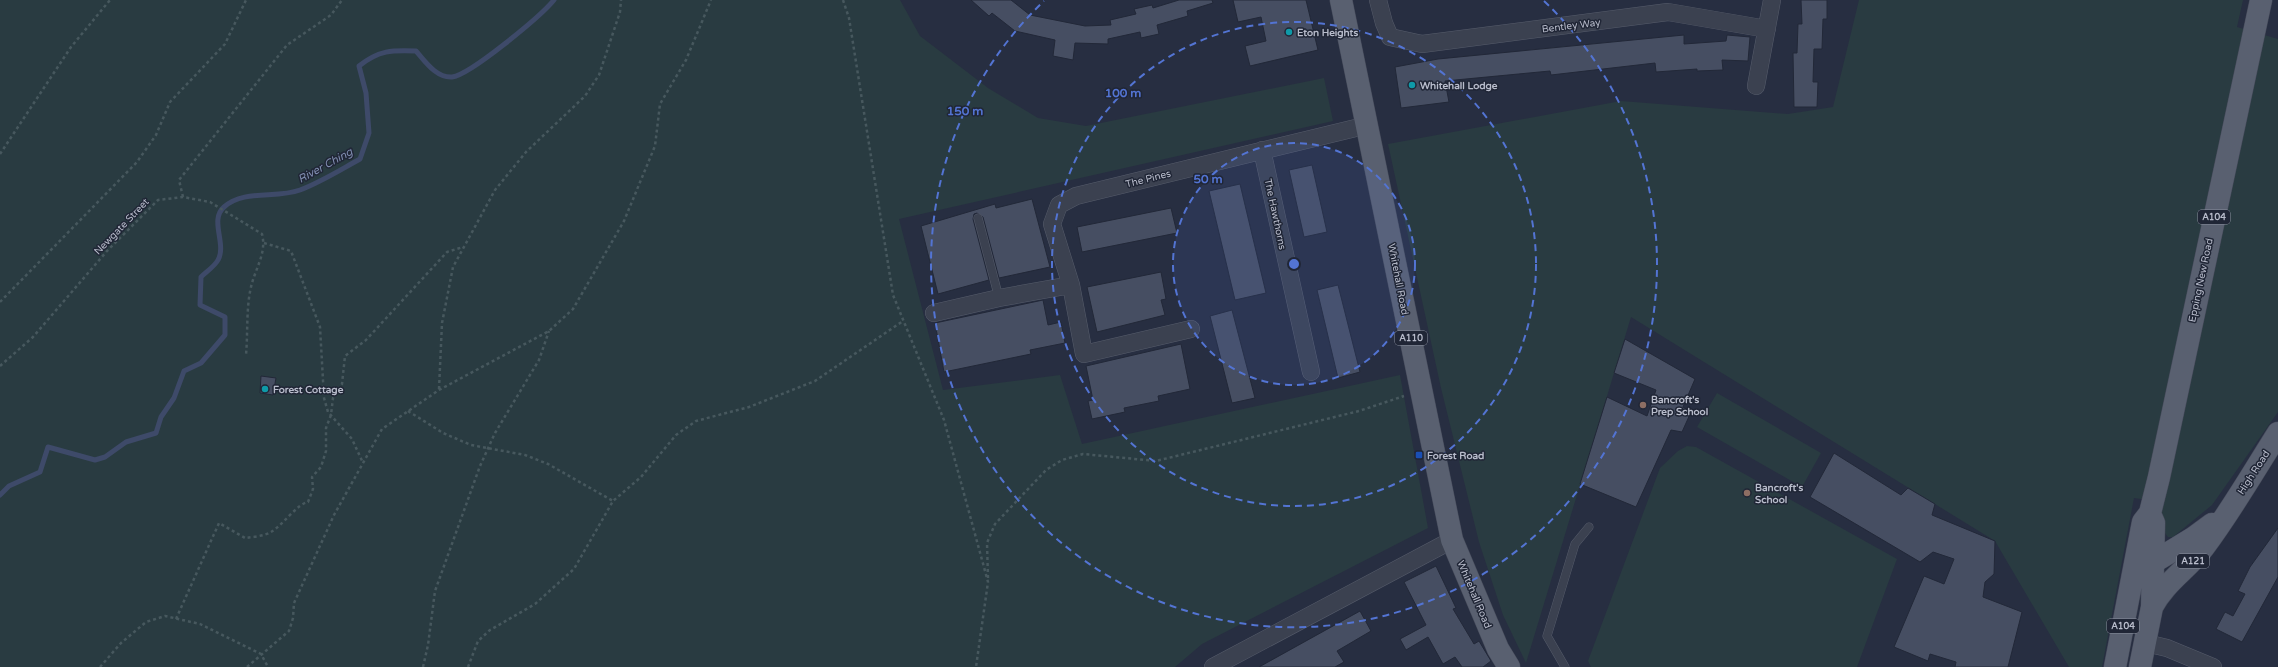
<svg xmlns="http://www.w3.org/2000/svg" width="2278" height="667" font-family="'Varela Round',sans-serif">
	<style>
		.green { fill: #293b41 }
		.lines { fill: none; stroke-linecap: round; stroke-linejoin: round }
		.stream { stroke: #3e4a69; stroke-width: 5 }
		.building { fill: #464e62; stroke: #222838 }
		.lane-casing { stroke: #565c6b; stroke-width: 9 }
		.street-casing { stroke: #565c6b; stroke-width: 18 }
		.primary-casing { stroke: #454a5a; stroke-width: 23 }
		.path { stroke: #47585e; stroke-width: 2.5; stroke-dasharray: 3 3; stroke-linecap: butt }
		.lane { stroke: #3b4150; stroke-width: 8 }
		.street { stroke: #3b4150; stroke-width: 17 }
		.primary { stroke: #596070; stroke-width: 22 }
		.ring { fill: none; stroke: #5374d3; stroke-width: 2; stroke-dasharray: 7 5 }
		.culture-dot { fill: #0f9aa8; stroke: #202636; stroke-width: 1.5 }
		.education-dot { fill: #8d6e63; stroke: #202636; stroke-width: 1.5 }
		.transit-dot { fill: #1a4fb4; stroke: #202636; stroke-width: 1.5 }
		.labels { text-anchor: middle; stroke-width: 3; stroke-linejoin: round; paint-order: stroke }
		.shield { fill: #202636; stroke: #8a8f9e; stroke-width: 1 }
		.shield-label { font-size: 9px; font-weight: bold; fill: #b8bccb }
		.street-label { font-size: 10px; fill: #b8bccb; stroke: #202636 }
		.poi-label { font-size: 10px; font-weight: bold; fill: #b8bccb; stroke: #202636; text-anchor: start }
		.water-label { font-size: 11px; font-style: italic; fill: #818eb1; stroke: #202636 }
		.centre { fill: #5374d3; stroke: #202636; stroke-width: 2 }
		.ring-label { font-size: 12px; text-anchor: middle; font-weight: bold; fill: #5374d3; stroke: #202636; stroke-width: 3; stroke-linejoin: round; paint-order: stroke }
	</style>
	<rect width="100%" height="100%" fill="#272e41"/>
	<!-- green -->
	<path class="green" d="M0 0H900L920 36 988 88 1038 118 1086 126 1324 78 1333 121 899 219 943 390 1060 375 1082 444 1400 375 1428 528 1202 644 1175 667H0Z
		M1859 0H2243L2237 27 2278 39V412L2212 505 2173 537H2168C2160 529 2162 512 2162 502L2134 498 2102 667H2069L1995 541 1631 317 1526 663 1503 615 1479 542 1441 388 1388 144 1621 101 1788 114 1833 107Z
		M1717 393 1821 453 1802 487 1697 427Z
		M1687 446 1696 447 1897 559 1857 667H1591L1588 661 1660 468 1678 451Z"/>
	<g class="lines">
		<!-- stream -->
		<path class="stream" d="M0 495 9 486 40 472 48 447 95 460 105 457 126 442 156 433 161 417 174 398 184 371 201 363 225 335V317L200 305 201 277C206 272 215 266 218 260 227 244 209 220 224 207 244 189 276 199 300 190 321 182 340 170 360 159L369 133 366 93 359 66C379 50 392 50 416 51 425 61 436 78 452 77 470 75 541 16 554 0"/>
	</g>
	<!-- building -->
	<path class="building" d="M971 0H1011L1030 15 1085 26 1111 25 1110 20 1136 14 1134 9 1152 5 1153 8 1179 0H1212L1213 3 1187 11 1188 16 1157 25 1159 34 1141 38 1140 32 1108 39V44L1075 43 1073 60 1053 56 1055 40 1015 31 992 13 989 16Z
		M1233 0H1306L1318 50 1250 66 1245 46 1266 41 1261 17 1238 22Z
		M1801 0H1827V19H1823L1822 49H1814L1813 82H1818L1817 107H1794L1793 53H1797L1798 24H1802Z
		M1684 35V44L1726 41 1727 35 1750 37 1748 61 1722 60 1723 70 1697 71V69L1656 72 1655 63 1551 75 1550 71 1445 81 1449 102 1401 108 1395 67 1438 59Z
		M1312 165 1327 232 1304 237 1289 170Z
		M1240 184 1266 293 1235 300 1209 191Z
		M1032 199 1050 267 999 278 983 217 977 213 974 214 973 219 989 280 938 294 921 226 995 204 996 208Z
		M1171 208 1177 233 1082 252 1077 227Z
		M1161 272 1166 299 1161 300 1165 315 1097 332 1087 287Z
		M1338 285 1360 372 1338 378 1317 290Z
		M1043 300 1048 325 1061 322 1065 343 1030 350 1031 354 944 372 935 323Z
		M1232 310 1255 398 1232 403 1210 316Z
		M1625 339 1695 379 1683 407 1691 412 1682 432 1671 430 1636 507 1580 484 1607 397 1647 416 1656 390 1614 373Z
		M1181 344 1190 389 1158 396 1159 401 1124 408 1125 412 1092 419 1088 401 1093 400 1086 366Z
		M261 376 276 378 273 395 260 393Z
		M1834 453 1901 495 1908 488 1935 504 1932 515 1995 541 1994 574 1985 582 1983 597 2022 612 2008 667H1955L1956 662 1930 654 1928 661 1894 647 1924 576 1944 584 1954 559 1933 552 1920 562 1810 497Z
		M2278 528V577L2242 642 2216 629 2225 612 2233 616 2245 594 2238 591 2250 567Z
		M1436 566 1456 608 1453 609 1474 644 1479 641 1491 661 1483 667H1462L1455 657 1443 664 1428 637 1406 650 1400 639 1426 625 1404 582Z
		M1360 611 1371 631 1337 651 1344 662 1335 667H1259Z"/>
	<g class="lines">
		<defs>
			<path id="lane" d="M978 218 999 298
				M1565 667 1547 636 1575 544 1589 527"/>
			<path id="street" d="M1378 0 1384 23 1390 37 1422 44 1668 12 1767 29
				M1756 86 1772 0
				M1262 150 1311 372
				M934 313 999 298 1071 285
				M1191 329 1084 354 1071 285 1052 224 1059 205 1076 196 1368 125
				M2146 643 2167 648 2213 667
				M1213 667 1452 540"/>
			<path id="primary" d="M1341 0 1452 540 1498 649 1509 667
				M2144 568 2193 538 2212 524
				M2152 607C2165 582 2188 569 2204 547 2231 511 2254 471 2278 433
				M2115 667 2143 522 2150 513 2159 477 2261 0
				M2140 667 2152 607 2154 523 2150 514"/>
		</defs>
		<!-- lane casing -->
		<use href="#lane" class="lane-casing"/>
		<!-- street casing -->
		<use href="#street" class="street-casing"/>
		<!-- primary casing -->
		<use href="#primary" class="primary-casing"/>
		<!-- path -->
		<path class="path" d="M843 0 849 18 893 295 944 420 988 582 976 667
			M0 154 71 47 110 0
			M183 197 179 180 287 45 331 15 342 0
			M264 243 291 251 320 327 324 398 328 412 352 439 363 463
			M0 302 137 162 156 135 170 102 225 44 246 0
			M0 366 33 337 107 251 158 200 183 197 210 202 262 234C267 253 255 269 251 287 246 308 248 333 246 355
			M439 389 442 323 453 267 495 190 526 152 585 96 599 75 620 12 621 0
			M408 411 443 433 471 445 525 455 548 464 613 501
			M988 578 987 543 995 524 1046 470 1062 460 1083 454 1156 461 1359 411 1404 396
			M176 619 219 523 245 538C253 537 264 536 271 532 283 525 297 504 308 502L313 489 312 477 321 467 326 451V428L331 415 333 398 342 384 345 356 366 340 447 252 463 247
			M100 667 121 643 146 622 165 616 200 624 261 654 268 667
			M247 667 289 631 293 618 294 603 334 515 382 429 439 390 549 331 573 309 624 221 655 146 660 104 686 60 711 0
			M423 667 428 645 435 591 480 466 495 433 539 360 549 331
			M468 667 478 641 490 630 535 604 574 569 613 501 641 477 676 435 696 421 749 407 815 381 903 321"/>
		<!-- lane -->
		<use href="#lane" class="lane"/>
		<!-- street -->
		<use href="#street" class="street"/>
		<!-- primary -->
		<use href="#primary" class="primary"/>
	</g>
	<!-- distance rings -->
	<circle cx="1294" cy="264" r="121" fill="#5374d3" fill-opacity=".12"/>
	<g class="ring">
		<circle cx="1294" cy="264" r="121"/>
		<circle cx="1294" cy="264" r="242"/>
		<path d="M1544 1A363 363 0 1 1 1044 1"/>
	</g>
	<!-- markers -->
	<g class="culture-dot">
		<circle cx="1289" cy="32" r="4"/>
		<circle cx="1412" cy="85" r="4"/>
		<circle cx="265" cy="389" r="4"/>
	</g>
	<g class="education-dot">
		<circle cx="1643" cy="405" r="4"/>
		<circle cx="1747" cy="493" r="4"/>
	</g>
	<rect class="transit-dot" x="1415" y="451" width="8" height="8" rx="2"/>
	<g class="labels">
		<!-- shield labels -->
		<g class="shield">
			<rect x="2198" y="210" width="32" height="14" rx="3"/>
			<rect x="1395" y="331" width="32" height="14" rx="3"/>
			<rect x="2177" y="554" width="32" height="14" rx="3"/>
			<rect x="2107" y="619" width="32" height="14" rx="3"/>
		</g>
		<g class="shield-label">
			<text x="2214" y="220">A104</text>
			<text x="1411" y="341">A110</text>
			<text x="2193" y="564">A121</text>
			<text x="2123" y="629">A104</text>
		</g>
		<!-- street labels -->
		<g class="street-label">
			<text transform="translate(1571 25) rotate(-7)" y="4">Bentley Way</text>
			<text transform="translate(1148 178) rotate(-14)" y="4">The Pines</text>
			<text transform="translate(1276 214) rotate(78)" y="4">The Hawthorns</text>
			<text transform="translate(121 226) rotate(-46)" y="4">Newgate Street</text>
			<text transform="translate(1399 279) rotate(79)" y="4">Whitehall Road</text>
			<text transform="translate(2200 280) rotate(-78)" y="4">Epping New Road</text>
			<text transform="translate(2253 472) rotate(-57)" y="4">High Road</text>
			<text transform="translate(1475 594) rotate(67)" y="4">Whitehall Road</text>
		</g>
		<!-- poi labels -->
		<g class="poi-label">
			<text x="1297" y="36">Eton Heights</text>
			<text x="1420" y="89">Whitehall Lodge</text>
			<text x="273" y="393">Forest Cottage</text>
			<text x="1651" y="403">Bancroft's<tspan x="1651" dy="12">Prep School</tspan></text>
			<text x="1427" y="459">Forest Road</text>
			<text x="1755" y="491">Bancroft's<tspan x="1755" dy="12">School</tspan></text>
		</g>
		<!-- water labels -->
		<g class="water-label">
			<text transform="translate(325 165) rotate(-29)" y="4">River Ching</text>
		</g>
	</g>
	<circle cx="1294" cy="264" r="6" class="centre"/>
	<g class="ring-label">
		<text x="1123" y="97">100 m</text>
		<text x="965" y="115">150 m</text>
		<text x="1208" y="183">50 m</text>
	</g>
</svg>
